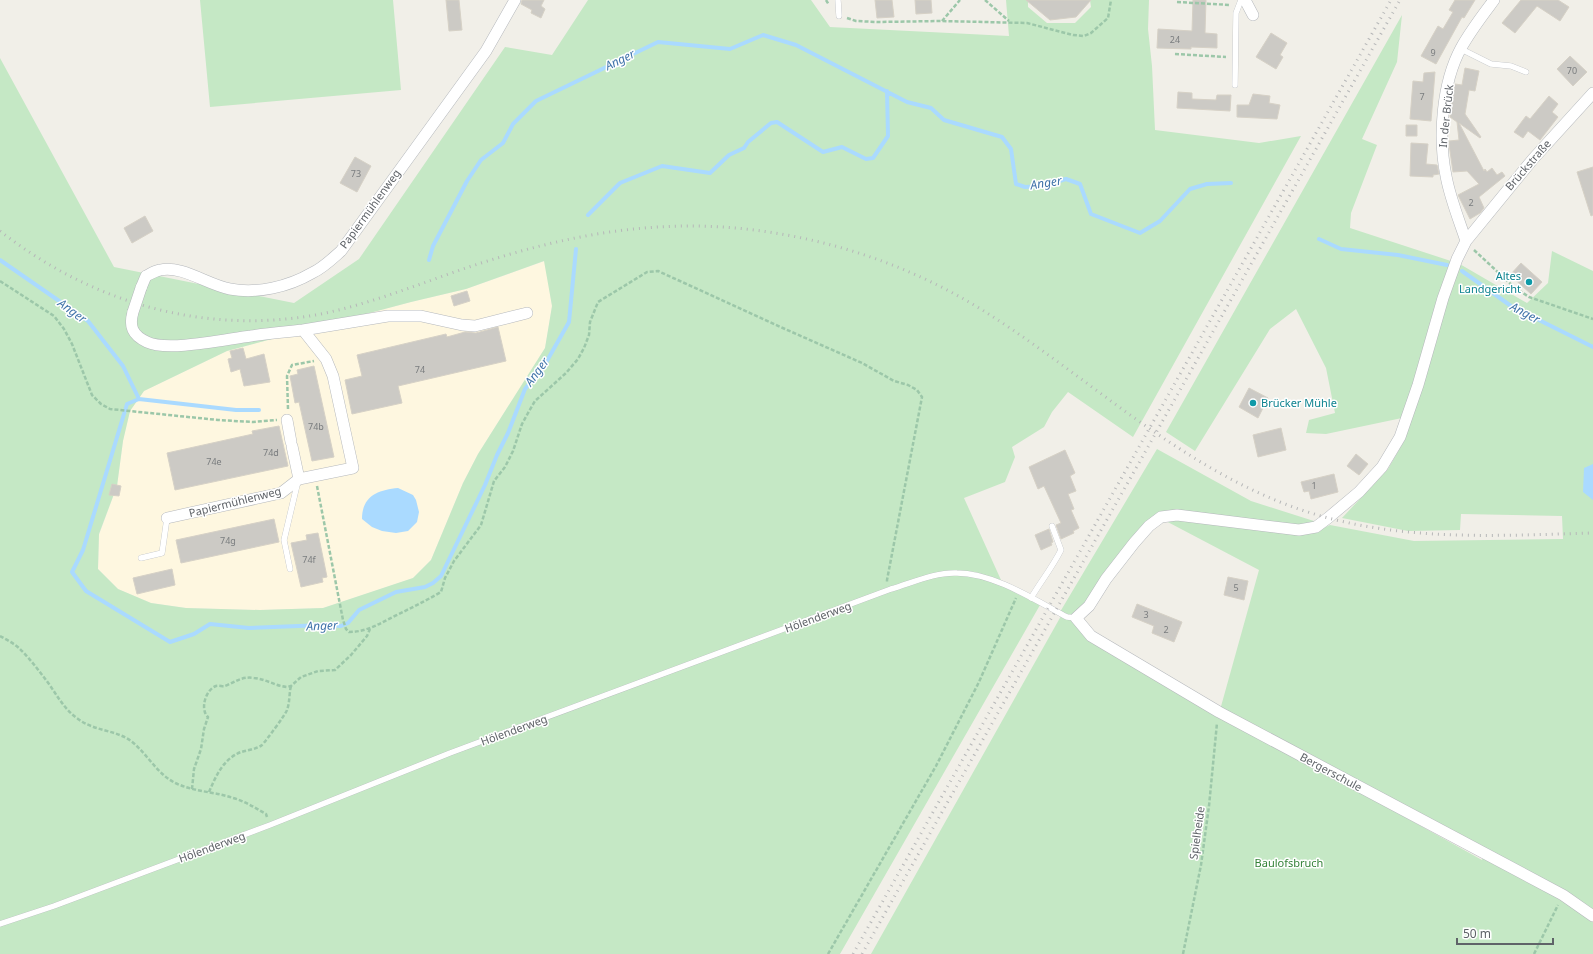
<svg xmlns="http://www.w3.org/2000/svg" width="1593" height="954" font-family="'Noto Sans',sans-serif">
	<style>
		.commercial { fill: #fef7e0 }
		.green { fill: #c5e8c5; fill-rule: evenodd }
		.water { fill: #aadaff }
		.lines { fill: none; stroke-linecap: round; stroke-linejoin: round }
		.stream { stroke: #aadaff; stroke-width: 4 }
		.building { fill: #cccac5; stroke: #d6d1c6 }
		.service-casing { stroke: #b5b8bc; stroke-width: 6 }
		.minor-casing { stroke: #b5b8bc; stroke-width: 12 }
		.path { stroke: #9cc7a9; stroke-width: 2.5; stroke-dasharray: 4 2; stroke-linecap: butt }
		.service { stroke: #fff; stroke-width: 5.5 }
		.minor { stroke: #fff; stroke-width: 11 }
		.rail { stroke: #b6b7b8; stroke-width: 3; stroke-dasharray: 1 5; stroke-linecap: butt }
		.minor-bridge-casing { stroke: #b5b8bc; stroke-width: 12; stroke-linecap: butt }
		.minor-bridge { stroke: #fff; stroke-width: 11 }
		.culture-dot { fill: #0f9aa8; stroke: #fff; stroke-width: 1.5 }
		.labels { text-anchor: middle; stroke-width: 3; stroke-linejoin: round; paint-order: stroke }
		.number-label { font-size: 9px; fill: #7a7d7f }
		.street-label { font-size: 11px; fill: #5f6368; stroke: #fff }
		.culture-label { font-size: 11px; fill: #0d838f; stroke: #fff; text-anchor: end }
		.park-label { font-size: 11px; fill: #348238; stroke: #fff }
		.water-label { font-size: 12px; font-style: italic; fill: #4174aa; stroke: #fff }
	</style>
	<rect width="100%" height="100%" fill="#f1efe8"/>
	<!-- commercial -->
	<path class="commercial" d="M545 261 552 306 545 348 478 454 463 483 431 560 413 578 323 608 260 610 186 608 151 603 118 589 98 569 99 535 117 486 123 441 130 411 144 391 227 351 411 302 466 289Z"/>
	<!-- green -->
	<path class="green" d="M200 0H393L401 90 210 107Z
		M588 0H811L830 27 1009 36 1006 0H1028V7L1047 23H1075L1091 7 1090 0H1149L1148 29 1152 66 1155 130 1259 143 1301 136 1133 437 1068 392 1052 412 1044 427 1012 447 1015 457 1005 482 964 498 1001 580 975 572 955 571 894 590C914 584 935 575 957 575 986 574 1014 592 1040 605L840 954H0V58L114 267 294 303 359 259 505 47 552 55ZM544 261 552 306 545 348 478 454 463 483 431 560 413 578 323 608 260 610 186 608 151 603 118 589 98 569 99 534 117 486 123 441 130 411 144 391 227 351 411 302 466 289Z
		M1402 15 1397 62 1362 139 1377 145 1351 213 1350 228 1454 262 1402 418 1326 434 1306 433 1309 420 1335 413 1326 368 1296 309 1270 329 1195 451 1166 432Z
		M1552 251 1593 271V954H871L1061 616 1075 620 1259 736 1482 860 1484 850 1220 710 1259 570 1162 519 1317 531 1330 525 1414 541 1563 539 1562 516 1461 514 1460 530 1408 531 1342 518 1388 469 1404 441 1458 263 1527 303 1548 283Z
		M1157 449 1251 501 1317 522 1314 526 1161 516 1075 616 1067 615 1060 612Z"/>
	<!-- water -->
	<path class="water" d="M1593 464V500L1583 492 1584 468Z
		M398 488 413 495 416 500 419 512 417 522 408 531 396 533 382 531 372 527 362 519C362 496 378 490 398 488Z"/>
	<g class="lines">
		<!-- stream -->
		<path class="stream" d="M588 215 620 183 662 166 710 173 729 155 744 148 748 142 771 123 777 122 823 152 842 147 866 159 873 158 888 136 887 91
			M1319 239 1341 249 1398 255 1447 265
			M0 260 88 321 123 366 139 399
			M429 260 433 246 467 181 481 160 503 143 513 124 536 101 658 42 730 49 763 35 796 45 907 102 931 108 944 120 1002 137 1011 149 1016 184 1025 187 1043 186 1066 179 1080 184 1091 214 1140 233 1160 221 1190 189 1207 184 1231 183
			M1462 271 1511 306 1593 347
			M259 410H236L139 399 127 404 83 550 72 572 86 591 170 642 194 634 210 624 249 628 324 625 341 626 348 623 359 610 396 592 425 587 433 583 441 576 485 485 497 455 508 433 525 389 544 366 569 322 576 249"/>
	</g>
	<!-- building -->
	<path class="building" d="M446 0H459L462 30 449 31Z
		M522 0H544L541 6 545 9 541 18 531 13 532 10 521 4Z
		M875 0H892L894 17 877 18Z
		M915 0H931L932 13 916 14Z
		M1026 0H1091L1076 17 1050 20Z
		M1193 0H1206L1205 33 1217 34V48L1191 47V49L1157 48 1158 29 1192 31Z
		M1455 0H1475L1464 18 1462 17 1436 64 1421 56 1438 26 1443 29 1453 12 1449 10Z
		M1521 0H1558L1569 7 1560 21 1537 6 1515 33 1502 23Z
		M1271 33 1287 43 1280 55 1283 57 1276 69 1256 57Z
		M1570 56 1587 72 1573 86 1557 69Z
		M1465 68 1479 71 1475 91 1469 90 1465 114 1481 137 1480 138 1459 123 1484 171 1485 169 1487 172 1492 168 1497 175 1502 172 1505 176 1479 197 1484 208 1480 213 1470 219 1458 195 1479 184 1467 171 1453 172 1449 144V141L1459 140 1457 122 1450 117V111L1455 84 1462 85Z
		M1435 72 1431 121 1410 119 1413 81 1423 82 1424 73Z
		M1178 92 1192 93V99L1216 100 1217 95H1231L1230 111 1177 108Z
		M1253 94 1270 96 1269 103 1280 105 1277 119 1237 117V105H1249Z
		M1549 96 1558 104 1552 112 1558 117 1540 140 1528 131 1523 138 1514 132 1526 116 1530 119Z
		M1406 125H1417V136H1406Z
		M1411 143 1428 144 1426 164 1437 165 1439 174 1433 175V177L1410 176Z
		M355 157 371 166 357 192 340 183Z
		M1593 167V215L1591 216 1577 172Z
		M145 216 153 231 132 243 124 228Z
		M1521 263 1542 282 1531 294 1510 275Z
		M467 291 470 301 454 306 451 296Z
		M498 327 506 361 398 386 402 403 352 414 345 380 362 376 357 355 446 334 447 337 465 332 476 333Z
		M243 348 246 359 264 354 270 382 244 386 240 369 231 372 228 359 232 358 230 351Z
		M314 366 334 457 312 461 299 402 295 403 290 376 298 374 297 370Z
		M1249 388 1268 398 1258 418 1239 407Z
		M279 426 288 466 175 490 167 453 253 434 252 431Z
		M1281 428 1286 450 1258 457 1253 435Z
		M1065 450 1075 473 1070 476 1076 491 1068 494 1074 509 1071 510 1079 528 1073 531 1074 533 1061 539 1056 525 1061 523 1044 486 1038 489 1029 467Z
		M1356 454 1368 464 1359 475 1347 466Z
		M1334 474 1338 492 1311 499 1309 491 1304 492 1301 482Z
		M112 484 121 486 119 496 109 495Z
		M274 519 279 542 181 563 176 540Z
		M1049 529 1053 542 1051 543 1052 545 1041 550 1035 535Z
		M318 533 327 577 322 578 323 582 301 587 291 543 307 540 306 535Z
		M172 569 175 585 137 594 133 578Z
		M1228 577 1248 581 1244 600 1224 595Z
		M1137 604 1182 622 1174 642 1152 633 1154 626 1132 617Z"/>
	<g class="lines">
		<defs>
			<path id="service" d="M838 0 839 16
				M1461 49 1491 64 1511 66 1526 72
				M1235 85 1236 13 1241 0
				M141 558 162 553 167 518
				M290 569 284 540 298 481
				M1031 598C1041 581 1052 568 1061 550L1052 526
				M0 924 54 906 270 825 450 753 891 589C912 583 935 572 957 573 993 573 1035 600 1067 617L1076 618"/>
			<path id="minor" d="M1245 0 1253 15
				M1593 93 1533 159 1466 241 1457 259 1443 298 1418 385 1400 437 1382 467 1359 492 1328 518 1316 527 1299 530 1177 515 1161 517 1149 526 1134 543 1106 579 1089 606 1076 618 1091 636 1219 712 1563 895 1593 916
				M1466 241C1459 220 1450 198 1446 176 1438 137 1442 83 1461 48 1471 30 1482 16 1494 0
				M141 288 146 276C150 274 155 271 160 270 182 265 208 285 230 289 257 294 288 287 312 273 323 268 332 259 341 251L486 51 515 0
				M133 312C129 326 132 335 147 342 168 352 226 339 251 336 268 333 285 332 303 330L326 359 333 376 353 468 299 479 281 493 167 518
				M303 330 388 316H421L462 325 475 326 527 313
				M287 420 291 442
				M292 446 299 479"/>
		</defs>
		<!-- service casing -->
		<use href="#service" class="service-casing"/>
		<!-- minor casing -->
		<use href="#minor" class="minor-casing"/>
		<!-- path -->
		<path class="path" d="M826 0 829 5
			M985 0 1009 21
			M1177 2 1230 5
			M847 18 856 21 877 22 941 21 1027 23 1073 35 1084 36 1091 33 1108 18 1111 0
			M942 21 960 0
			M1175 54 1226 57
			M1474 250 1514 287 1529 297 1593 319
			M0 281 54 316 64 329 72 344 92 395 101 404 110 409 218 420 253 422 277 420
			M288 409 287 376 292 365 314 361
			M317 486 343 620 346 629 349 632C368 632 382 622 399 614 413 607 427 600 441 592L445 578 454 561 481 525 494 481 505 467 513 451 522 424 528 413 535 401 566 373 578 359 584 348 589 335 590 322 598 302 647 272 658 271 785 329 862 363 894 381 908 385 917 390 922 397 887 580V582
			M0 636C7 640 15 644 20 649 31 660 40 672 49 684 58 697 65 710 78 719 94 731 116 730 131 741 149 755 158 777 180 785 197 792 216 792 233 798 245 801 255 808 266 814L267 817
			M192 789 194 769 201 749 204 729 208 717C200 710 205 690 216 686 219 685 223 687 225 686 235 682 242 676 254 678 266 679 275 686 287 687L291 686 301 677 318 671 335 670 351 655 367 636 370 629
			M209 792C216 776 223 759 241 752 248 750 257 749 262 745 265 742 286 714 287 710 290 702 289 693 291 686
			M828 954 936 766 979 682 1016 598
			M1183 954 1201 865 1209 806 1217 723
			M1534 954 1558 905"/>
		<!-- service -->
		<use href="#service" class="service"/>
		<!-- minor -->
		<use href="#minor" class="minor"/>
		<!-- rail -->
		<path class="rail" d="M0 231C92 303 205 336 321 314 369 304 414 286 460 270 557 237 651 217 754 230 834 240 910 266 979 308 1081 371 1168 457 1280 502 1382 543 1486 536 1593 533
			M853 954 1391 0
			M862 954 1400 0"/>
		<defs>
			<path id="minor-bridge" d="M133 312 141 288"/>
		</defs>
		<!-- minor-bridge casing -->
		<use href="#minor-bridge" class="minor-bridge-casing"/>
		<!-- minor-bridge -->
		<use href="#minor-bridge" class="minor-bridge"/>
	</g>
	<!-- markers -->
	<g class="culture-dot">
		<circle cx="1529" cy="282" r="4"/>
		<circle cx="1253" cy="403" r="4"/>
	</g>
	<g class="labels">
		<!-- number labels -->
		<g class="number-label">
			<text x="1175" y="43">24</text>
			<text x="1433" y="56">9</text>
			<text x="1572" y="74">70</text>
			<text x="1422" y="100">7</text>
			<text x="356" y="177">73</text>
			<text x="1471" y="206">2</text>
			<text x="420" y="373">74</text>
			<text x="316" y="430">74b</text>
			<text x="271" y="456">74d</text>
			<text x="214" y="465">74e</text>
			<text x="1314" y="489">1</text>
			<text x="228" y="544">74g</text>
			<text x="309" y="563">74f</text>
			<text x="1236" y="591">5</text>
			<text x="1146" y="618">3</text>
			<text x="1166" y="633">2</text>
		</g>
		<!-- street labels -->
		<g class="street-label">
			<text transform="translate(1446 116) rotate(-84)" y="4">In der Brück</text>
			<text transform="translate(1528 165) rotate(-49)" y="4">Brückstraße</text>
			<text transform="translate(370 209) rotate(-54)" y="4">Papiermühlenweg</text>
			<text transform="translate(235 502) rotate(-14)" y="4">Papiermühlenweg</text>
			<text transform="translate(818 617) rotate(-20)" y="4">Hölenderweg</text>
			<text transform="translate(514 730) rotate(-20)" y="4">Hölenderweg</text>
			<text transform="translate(1331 772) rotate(28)" y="4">Bergerschule</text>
			<text transform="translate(1197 833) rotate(-82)" y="4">Spielheide</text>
			<text transform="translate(212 847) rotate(-20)" y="4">Hölenderweg</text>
		</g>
		<!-- culture labels -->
		<g class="culture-label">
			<text x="1521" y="280">Altes<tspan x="1521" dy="13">Landgericht</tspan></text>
			<text x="1261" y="407" text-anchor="start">Brücker Mühle</text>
		</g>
		<!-- park labels -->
		<g class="park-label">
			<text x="1289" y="867">Baulofsbruch</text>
		</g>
		<!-- water labels -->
		<g class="water-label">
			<text transform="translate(620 60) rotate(-26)" y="4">Anger</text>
			<text transform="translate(1046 183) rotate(-9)" y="4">Anger</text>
			<text transform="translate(72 311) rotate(36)" y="4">Anger</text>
			<text transform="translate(1525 313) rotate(28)" y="4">Anger</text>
			<text transform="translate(537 372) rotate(-54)" y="4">Anger</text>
			<text transform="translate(322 626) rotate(-2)" y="4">Anger</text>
		</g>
	</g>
	<!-- scale -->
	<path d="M1457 938v6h96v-6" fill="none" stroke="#5f6368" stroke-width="2"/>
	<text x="1463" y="938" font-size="12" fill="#5f6368" stroke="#ffffff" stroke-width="3" paint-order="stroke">50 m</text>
</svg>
